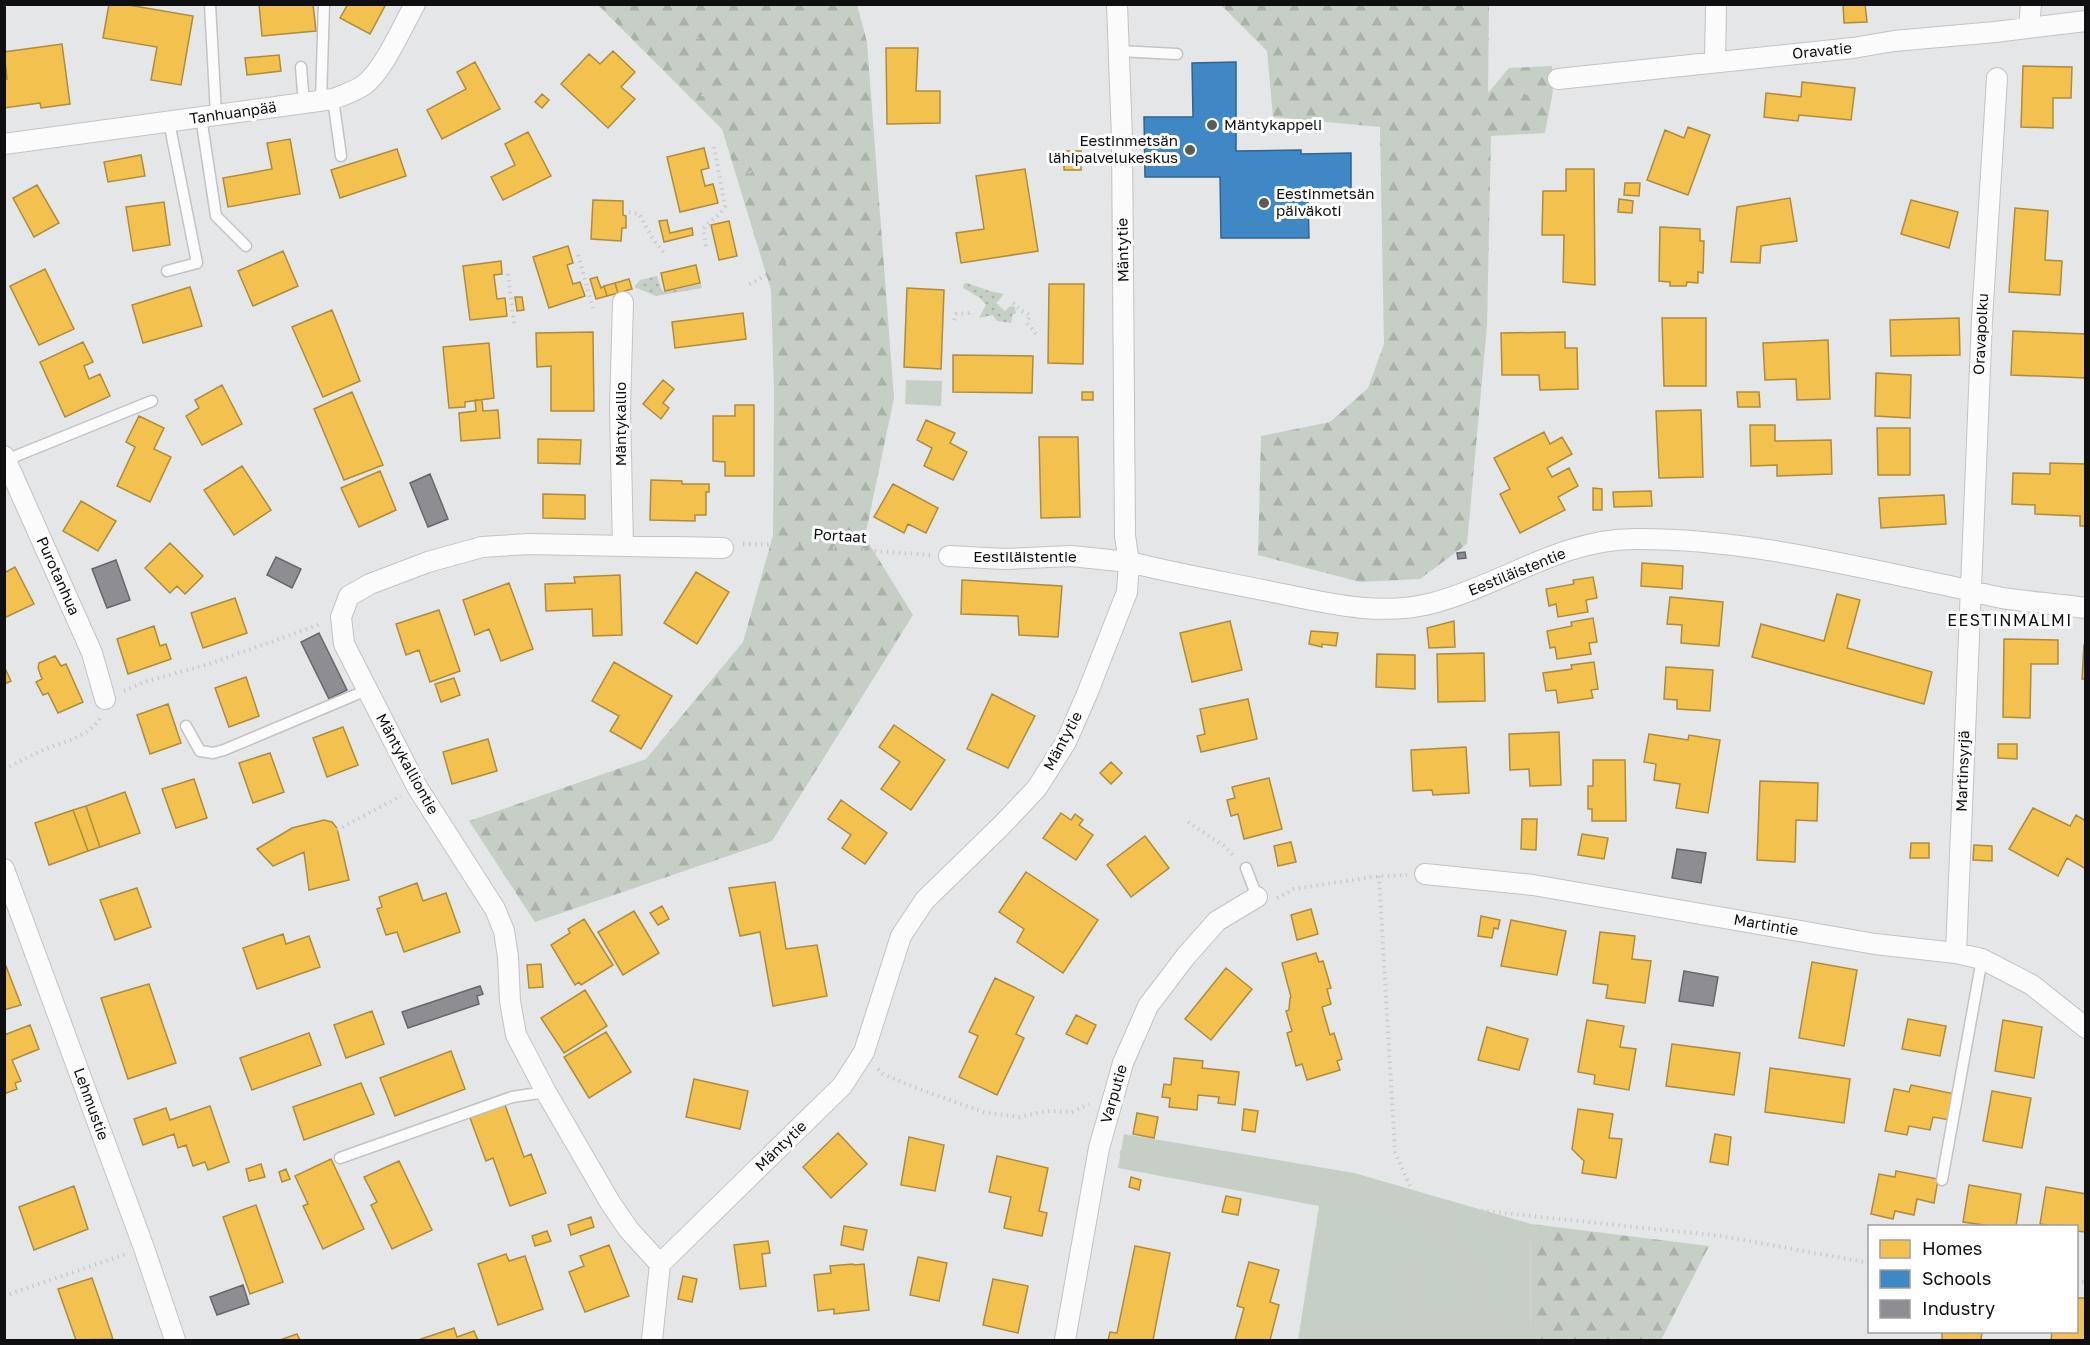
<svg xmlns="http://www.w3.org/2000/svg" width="2090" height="1345" font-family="'Golos Text',sans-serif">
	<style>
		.grass { fill: url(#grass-dots) }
		.forest { fill: url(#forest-firs) }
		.park { fill: #c6cfc6 }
		.homes { fill: #f2c14e; stroke: #ae8c3c; stroke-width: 1.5 }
		.schools { fill: #3f88c5; stroke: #31648f; stroke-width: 1.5 }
		.industry { fill: #8d8d92; stroke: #67676b; stroke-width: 1.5 }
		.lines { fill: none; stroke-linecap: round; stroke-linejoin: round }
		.service-casing { stroke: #c3c3c5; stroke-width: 13 }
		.minor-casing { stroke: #c3c3c5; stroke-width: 22 }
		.path { stroke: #cccccd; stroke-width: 4; stroke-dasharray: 1.5 4.5; stroke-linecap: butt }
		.service { stroke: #fbfbfc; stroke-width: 10 }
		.minor { stroke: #fbfbfc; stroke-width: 20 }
		.poi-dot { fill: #5a5a5c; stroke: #fff; stroke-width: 2 }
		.labels { text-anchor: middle; stroke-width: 6; stroke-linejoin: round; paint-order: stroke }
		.street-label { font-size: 15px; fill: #0f0f11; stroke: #fff }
		.poi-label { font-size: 15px; fill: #0f0f11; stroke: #fff; text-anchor: start }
		.neighbourhood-label { font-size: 16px; letter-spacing: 1.5px; fill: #0f0f11; stroke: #fff }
	</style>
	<defs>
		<pattern id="grass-dots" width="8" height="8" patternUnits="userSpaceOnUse" patternTransform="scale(1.5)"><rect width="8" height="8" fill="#c6cfc6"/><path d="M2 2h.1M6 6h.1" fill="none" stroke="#a9b1a9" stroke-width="1.8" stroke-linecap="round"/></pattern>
		<pattern id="forest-firs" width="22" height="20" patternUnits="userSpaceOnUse" patternTransform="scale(1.5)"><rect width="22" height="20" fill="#c6cfc6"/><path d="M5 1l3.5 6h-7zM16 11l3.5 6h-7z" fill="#a9b1a9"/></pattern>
	</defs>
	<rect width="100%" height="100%" fill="#e5e6e8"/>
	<!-- grass -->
	<path class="grass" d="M657 276 662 291 664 292 701 284 702 288 656 296 634 287 640 280Z
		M967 283 990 291 1004 294 996 303 1005 311 1010 306 1015 307 1016 314H1013L1011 323 997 321 993 315 979 318 986 305 980 298 963 288 964 284Z"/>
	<!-- forest -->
	<path class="forest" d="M598 5H857L867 42 894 398 865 537 913 615 772 841 535 922 469 821 646 759 743 642 773 535 774 394 771 290 722 129Z
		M1221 5H1489L1488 93 1509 68 1552 66 1553 91 1545 133 1491 136 1487 326 1467 544 1420 579 1360 582 1258 555 1261 436 1330 422 1368 388 1384 344 1380 127 1273 117 1267 51Z
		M1531 1224 1709 1246 1661 1340H1530Z"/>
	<!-- park -->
	<path class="park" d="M906 380 942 381 941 406 905 404Z
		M1124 1134 1354 1173 1531 1224 1530 1340H1298L1319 1206 1118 1168Z"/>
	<!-- homes -->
	<path class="homes" d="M109 4H123L193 16 181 85 151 80 157 47 103 38Z
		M259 4H313L316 31 262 36Z
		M348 4H386L370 34 340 18Z
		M1843 4H1865L1867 22 1844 23Z
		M62 44 70 104 41 108 40 103 4 108V79H7L4 52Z
		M886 48H918L916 91H940V123L887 124Z
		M613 51 635 72 621 87 635 99 608 128 561 84 589 54 600 64Z
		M279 55 281 71 247 75 245 58Z
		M475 62 500 109 442 139 427 110 466 89 457 72Z
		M2023 66 2072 67 2071 98H2053V128L2021 127Z
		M1802 82 1855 88 1851 120 1799 115 1798 121 1764 117 1766 93 1801 97Z
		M542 94 549 100 542 108 535 102Z
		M1688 127 1710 135 1688 195 1647 180 1665 130 1684 138Z
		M528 132 551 176 503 200 491 177 515 165 505 144Z
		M290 139 300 194 228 207 223 178 272 169 267 143Z
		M704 148 709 168 701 170 705 186 713 184 718 203 680 212 667 157Z
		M397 149 406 176 340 198 331 170Z
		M1051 151H1081V170H1064V164H1051Z
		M141 155 145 176 108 182 104 162Z
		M1025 169 1038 251 961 263 956 233 984 229 976 176Z
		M1566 169H1594L1595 285 1563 282 1564 235H1542L1543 191H1566Z
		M1625 183H1640L1639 196 1624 195Z
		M37 185 59 223 34 237 13 198Z
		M1790 198 1797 241 1761 246 1760 263 1731 262 1737 207Z
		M1619 199 1633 201 1632 213 1618 212Z
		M593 200 623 201V215L626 216V228H622L621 241 591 239Z
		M1911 200 1958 212 1949 248 1901 234Z
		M164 202 170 245 133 251 126 207Z
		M2015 208 2048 211 2045 260 2062 261 2060 295 2009 292Z
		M667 220 670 233 692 228 693 235 664 242 659 221Z
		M729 221 737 256 719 260 711 225Z
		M1660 227 1700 229V241H1704L1703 273 1698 272V283L1687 282 1686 286H1670V282L1659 281Z
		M568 246 573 263 567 265 573 284 580 282 585 296 549 308 533 257Z
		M283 251 298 286 253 306 238 271Z
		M501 261 502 274 494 275 497 299 505 298 507 316 470 320 463 266Z
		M696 265 700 283 665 291 661 273Z
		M45 269 74 329 39 345 10 286Z
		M597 277 601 288 604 286 607 296 596 299 590 279Z
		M629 279 632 289 618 293 615 283Z
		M615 283 618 293 607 296 604 286Z
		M1049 284H1084L1083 364 1048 363Z
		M190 287 202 326 143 343 132 305Z
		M907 288 944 290 941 369 904 367Z
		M515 297H522L524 310 517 311Z
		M332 310 360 381 323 397 292 327Z
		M743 313 746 339 675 348 672 322Z
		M1662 318H1706V386H1664Z
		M1959 318 1960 355 1891 356 1890 320Z
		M2013 331 2086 334V378L2011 375Z
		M593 332 594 411H551V366L537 367 536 333Z
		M1565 332V348H1577L1578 389 1540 390 1539 375H1502L1501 333Z
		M1828 340 1830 399 1797 400 1796 379 1765 380 1763 343Z
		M83 342 93 362 84 366 89 379 100 374 110 396 65 417 40 362Z
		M489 343 494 398 465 402V407L449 408 443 347Z
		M953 355 1033 356 1032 393 953 392Z
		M1876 373 1911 375 1910 418 1875 416Z
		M663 380 674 389 663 403 669 408 661 419 643 404Z
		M222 385 242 424 202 445 186 416 199 408 195 400Z
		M352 392 383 465 344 480 314 409Z
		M1082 392H1093V400H1082Z
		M1737 392H1759L1760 407H1738Z
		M475 400H482L483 411 498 410 500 438 461 441 459 413 476 411Z
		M735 405H754V476H725V462L713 461V416H735Z
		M1701 410 1703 477 1659 478 1656 411Z
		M139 416 164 428 154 449 171 457 150 502 117 486 135 447 126 442Z
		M926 420 955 433 950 443 967 452 953 480 924 466 932 448 917 440Z
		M1750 425H1775V441L1831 440 1832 474 1777 476V465L1751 466Z
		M1877 428H1910V475H1878Z
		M1544 432 1550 444 1562 437 1572 454 1547 468 1552 477 1569 468 1578 486 1558 497 1565 510 1520 533 1500 494 1510 489 1494 458Z
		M1039 437H1078L1080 517 1041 518Z
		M538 439 581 440 580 464 538 463Z
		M2050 463 2086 464V526H2080V516L2035 514V505L2012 504 2013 473 2050 474Z
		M242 466 271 510 234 535 204 490Z
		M380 471 396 510 359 527 341 488Z
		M651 480 682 481V484H709V492H706V515H695V521L650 520Z
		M893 484 938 508 926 533 908 524 904 533 874 517Z
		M1593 488 1602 489V510H1593Z
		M1651 491 1652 506 1614 507 1613 492Z
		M543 494 585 495V519L543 518Z
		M1944 495 1946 524 1881 528 1879 498Z
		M81 501 116 521 98 551 63 531Z
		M170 543 203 576 185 594 177 586 170 593 145 568Z
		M1642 563 1683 566 1682 589 1641 586Z
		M15 567 34 604 4 618V573Z
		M696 572 729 592 697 644 664 623Z
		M620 575 622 635 593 636 592 609 546 611 545 584 575 583 574 577Z
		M1593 577 1597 598 1586 600 1588 612 1558 617 1556 604 1549 606 1546 589 1574 584 1573 580Z
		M962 580 1062 586 1058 637 1019 635 1018 616 961 614Z
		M509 583 533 649 501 661 489 629 475 635 463 600Z
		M1837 594 1860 600 1847 648 1932 672 1924 704 1752 657 1761 624 1824 641Z
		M1670 597 1723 602 1719 646 1681 643 1682 625 1667 624Z
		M235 598 247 633 203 648 191 613Z
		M439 610 460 671 430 682 419 650 406 655 396 624Z
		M1593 618 1597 642 1589 643 1591 654 1557 659 1555 647 1550 648 1547 631 1572 626 1571 622Z
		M1230 621 1242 670 1192 682 1180 633Z
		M1454 621 1455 647 1429 648 1427 628Z
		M154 626 160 646 166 644 171 659 128 674 117 639Z
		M1311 631 1338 633 1336 646 1322 644V647L1309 644Z
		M2004 639 2058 640V664H2031L2030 718 2003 717Z
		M2084 645H2086V679H2082Z
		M1484 653 1485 701 1438 702 1437 654Z
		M1377 654 1415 655V689L1376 687Z
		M55 656 61 666 66 664 83 702 58 713 48 693 43 695 36 682 42 679 38 668 39 663Z
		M614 662 672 696 641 749 610 731 619 716 592 701Z
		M1594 662 1598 689 1591 690 1593 698 1558 703 1556 690 1546 691 1543 673 1572 669 1571 665Z
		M4 666 11 681 4 684Z
		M1666 667 1713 670 1710 711 1677 709V700L1664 699Z
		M246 677 259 716 229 727 215 688Z
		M454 678 460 695 441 702 435 684Z
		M992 694 1035 716 1008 768 967 749Z
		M1248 699 1257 739 1201 752 1197 736 1205 734 1200 709Z
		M168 704 181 743 150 754 137 715Z
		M894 725 945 760 911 810 881 789 900 762 879 747Z
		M343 727 358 765 327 777 313 738Z
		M1559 732 1561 785 1530 786 1529 769 1510 770 1509 734Z
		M1649 734 1688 740 1689 735 1720 740 1708 813 1676 808 1680 784 1654 780 1656 764 1644 762Z
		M488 739 497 771 452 784 443 752Z
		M1998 744H2017V759L1998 758Z
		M1466 747 1469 793 1433 795 1432 790 1413 791 1411 750Z
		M270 753 284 792 253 803 239 763Z
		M1593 760H1625L1626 821H1592V809H1588V786H1593Z
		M1111 762 1122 773 1111 784 1100 773Z
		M1269 778 1282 829 1244 839 1238 814 1231 816 1227 800 1235 798 1232 787Z
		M194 779 207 818 176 828 162 789Z
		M1760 781 1818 783 1817 821 1796 820 1795 862 1757 860Z
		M125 792 140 833 100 847 86 806Z
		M841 800 887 833 865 864 842 848 851 835 828 819Z
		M86 806 100 847 88 851 73 810Z
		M2033 808 2070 826 2076 815 2086 821V869L2067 858 2058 876 2009 849Z
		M73 810 88 851 49 865 35 823Z
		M1061 813 1071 820 1075 814 1083 820 1079 825 1093 835 1076 860 1043 838Z
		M1522 819H1537L1536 850 1521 849Z
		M324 820 332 822 337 828 349 880 309 890 304 852 273 866 257 849 292 828Z
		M1582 834 1608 838 1604 859 1578 855Z
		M1145 836 1169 868 1131 897 1107 865Z
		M1291 842 1296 862 1278 866 1274 846Z
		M1911 843H1929V858H1910Z
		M1974 845 1992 846V861L1973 860Z
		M1026 872 1098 920 1063 973 1017 942 1024 929 999 912Z
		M775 882 786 949 817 945 827 996 773 1006 760 932 740 936 729 888Z
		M417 883 423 901 446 893 460 932 404 952 397 932 386 935 377 909 382 907 379 897Z
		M137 888 151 927 115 940 100 900Z
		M662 906 669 919 658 925 650 913Z
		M1311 909 1318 934 1297 940 1291 915Z
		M634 911 659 953 623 975 598 932Z
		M1481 916 1500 920 1498 929 1494 928 1492 938 1478 936Z
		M584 919 613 965 581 985 579 982 575 985 551 945 570 933 568 929Z
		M1511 920 1566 931 1557 975 1501 966Z
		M1600 932 1635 936 1632 959 1651 961 1645 1003 1606 998 1608 985 1593 983Z
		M283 934 286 944 309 936 320 967 257 989 243 948Z
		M1316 953 1319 962 1323 961 1331 988 1327 989 1331 1004 1322 1007 1330 1035 1334 1033 1342 1059 1337 1061 1340 1070 1307 1080 1302 1064 1296 1066 1287 1033 1292 1031 1286 1011 1289 1010 1290 998 1291 997 1282 963Z
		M4 961 21 1005 4 1010Z
		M1812 962 1857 970 1844 1046 1799 1038Z
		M541 964 543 987 529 988 527 965Z
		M1226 968 1252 989 1211 1040 1185 1019Z
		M995 978 1034 997 1016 1034 1024 1038 997 1095 959 1077 978 1036 969 1032Z
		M149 984 176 1063 128 1079 101 998Z
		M585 990 607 1026 564 1053 541 1018Z
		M372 1011 384 1044 346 1058 334 1025Z
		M1076 1015 1096 1025 1087 1044 1066 1034Z
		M1908 1019 1946 1026 1940 1056 1902 1049Z
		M1587 1020 1624 1026 1620 1047 1636 1049 1629 1090 1594 1084 1595 1075 1578 1072Z
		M2003 1020 2042 1027 2034 1078 1995 1071Z
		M30 1025 39 1049 12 1060 21 1081 15 1083 17 1089 4 1094V1035Z
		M1487 1027 1528 1039 1519 1070 1478 1060Z
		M606 1032 631 1072 589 1098 564 1057Z
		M309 1033 321 1065 252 1090 240 1058Z
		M1672 1044 1740 1053 1734 1095 1666 1086Z
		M451 1051 465 1089 395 1116 380 1078Z
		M1174 1058 1203 1061 1202 1068 1239 1072 1235 1105 1218 1103 1219 1097 1198 1095 1197 1110 1169 1107 1170 1098 1162 1097 1164 1084 1171 1085Z
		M1770 1068 1850 1079 1844 1123 1765 1112Z
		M694 1079 748 1091 740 1129 686 1117Z
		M361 1083 374 1114 304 1140 293 1107Z
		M1911 1085 1955 1094 1950 1120 1933 1117 1930 1130 1909 1126 1907 1135 1885 1131 1894 1089 1909 1092Z
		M1992 1091 2031 1098 2022 1148 1983 1141Z
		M505 1105 524 1157 531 1154 546 1193 510 1206 493 1158 486 1161 470 1118Z
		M210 1106 229 1162 208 1170 205 1162 193 1166 186 1145 178 1148 174 1134 143 1145 134 1119 166 1108 170 1120Z
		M1244 1109 1258 1111 1255 1132 1242 1130Z
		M1578 1109 1613 1114 1609 1138 1622 1139 1616 1178 1582 1173 1584 1161 1572 1149Z
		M1137 1113 1158 1117 1154 1138 1133 1134Z
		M838 1133 867 1164 831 1198 803 1167Z
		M1715 1134 1731 1137 1728 1165 1710 1162Z
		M909 1137 944 1145 935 1191 901 1185Z
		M997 1156 1048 1168 1039 1211 1047 1213 1042 1236 1004 1228 1011 1197 989 1192Z
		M331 1159 364 1229 323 1249 303 1206 308 1204 295 1176Z
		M399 1161 432 1230 392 1249 371 1205 377 1202 364 1177Z
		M261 1164 265 1177 249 1181 246 1169Z
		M286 1169 290 1179 282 1182 279 1172Z
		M1896 1171 1938 1179 1934 1203 1917 1199 1914 1215 1895 1211 1893 1219 1871 1214 1879 1174 1895 1177Z
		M1131 1177 1141 1180 1139 1190 1129 1187Z
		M1969 1185 2021 1194 2016 1226H1991L1963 1222Z
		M74 1186 88 1229 34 1250 19 1207Z
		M2046 1187 2086 1194V1232L2076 1231V1226H2054L2040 1224Z
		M1226 1196 1241 1199 1238 1215 1222 1212Z
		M256 1205 283 1282 250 1294 223 1217Z
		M591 1217 594 1227 571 1235 568 1225Z
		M844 1226 867 1230 863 1250 841 1245Z
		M547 1231 551 1241 535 1246 532 1236Z
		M768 1241 770 1253 762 1254 766 1286 740 1289 734 1245Z
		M609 1245 629 1296 585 1312 569 1272 584 1266 580 1256Z
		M1135 1246 1170 1253 1153 1340H1108L1110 1332 1117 1333Z
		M506 1254 509 1261 525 1256 543 1309 498 1325 478 1264Z
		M918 1257 947 1263 939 1301 910 1295Z
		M1249 1262 1279 1270 1270 1302 1279 1305 1270 1340H1235L1244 1308 1237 1306Z
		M853 1264 854 1265 864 1264 869 1310 834 1314V1309L818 1311 814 1275 831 1273 830 1266Z
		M683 1276 697 1279 692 1302 678 1299Z
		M92 1278 113 1339 76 1340 58 1289Z
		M993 1279 1028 1286 1018 1333 983 1325Z
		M2076 1298H2086V1340H2051L2052 1332H2076Z
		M454 1328 457 1337 474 1331 478 1340H418Z
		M1942 1332H1982L1981 1340H1942Z
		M297 1334 300 1340H280Z"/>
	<!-- schools -->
	<path class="schools" d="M1236 62V151L1301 150V154L1351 153V199H1308L1309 238H1221L1220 177H1145L1144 117H1193L1192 63Z"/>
	<!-- industry -->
	<path class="industry" d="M430 474 448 519 428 527 410 483Z
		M1465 552 1466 558 1458 559 1457 553Z
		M276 557 301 569 292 588 267 575Z
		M116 560 130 600 107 608 92 569Z
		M319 633 347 690 329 699 301 642Z
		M1677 849 1706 853 1701 883 1672 878Z
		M1684 971 1718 977 1713 1006 1679 1001Z
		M480 986 483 994 477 996 479 1004 408 1028 402 1012Z
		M243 1285 249 1304 217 1315 210 1297Z"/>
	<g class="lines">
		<defs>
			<path id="service" d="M210 4 216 114
				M1119 51 1177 54
				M301 67 304 104
				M333 99 341 156
				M321 100 324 4
				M201 117 216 216 246 246
				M167 271 197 263 169 122
				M6 460 152 401
				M186 726 200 751 213 753 224 750 367 690
				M1246 868 1257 897
				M340 1158 512 1097 546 1092
				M1942 1180 1982 959"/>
			<path id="minor" d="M2029 27 2031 4
				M1715 62 1716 4
				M1558 79 1853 48 1894 41 1995 32 2086 21
				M4 144 333 99C343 95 356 91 364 85 384 70 402 27 415 4
				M4 456 84 635 92 653 105 699
				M623 546 620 409 623 302
				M949 556 1005 559 1071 556 1129 562C1173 573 1218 581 1263 590 1319 601 1376 618 1433 603 1501 585 1562 539 1634 539 1737 538 1840 563 1940 584 1961 588 1982 594 2002 598 2030 602 2058 604 2086 608
				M4 869 144 1248 175 1340
				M1425 874 1533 885 1875 944 1956 953 1982 959 2032 985 2086 1028
				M1956 953 1982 319 1997 78
				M660 1264 629 1230 611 1204 546 1092 516 1035 510 1001 508 957 504 931 495 909 417 787 344 644 341 617 349 596 370 584 428 562 482 547 529 544 723 548
				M652 1340 660 1264 842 1086 864 1052 901 936 925 900 1002 825 1037 788 1066 742 1087 694 1127 592 1129 562 1125 536 1122 139 1117 4
				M1065 1340 1099 1148 1123 1063 1148 1006 1186 956 1217 921 1257 897"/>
		</defs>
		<!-- service casing -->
		<use href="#service" class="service-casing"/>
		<!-- minor casing -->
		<use href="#minor" class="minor-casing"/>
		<!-- path -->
		<path class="path" d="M687 4 699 32 693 56 703 80V97L741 155 785 241 789 263 746 286
			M1447 121 1485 115 1508 104 1540 85
			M629 212 639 214 653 239 665 254
			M706 246 703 229C711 220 720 216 725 206L714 147
			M578 255 593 308
			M508 274 514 323
			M1013 303 1022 311 1030 315 1027 323 1038 336
			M954 320 956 314 969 313 970 310
			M743 544 794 545 930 555
			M124 691 144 682 209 664 321 624
			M4 769C19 762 33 754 48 748 67 741 89 736 100 718
			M1188 822 1224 846 1236 858
			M337 830 401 796
			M1379 876 1395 1152 1418 1204 1468 1258 1489 1315V1340
			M1277 898 1294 889 1379 876 1407 875
			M878 1069 883 1074 914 1087 983 1112 1019 1117 1047 1111 1072 1112 1089 1104
			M1120 1152 1418 1204 1721 1236 1870 1263
			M1410 1272 1423 1316 1489 1315
			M2076 1282H2086
			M4 1296 126 1254"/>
		<!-- service -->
		<use href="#service" class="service"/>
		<!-- minor -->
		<use href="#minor" class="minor"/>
	</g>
	<!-- markers -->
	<g class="poi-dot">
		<circle cx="1212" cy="125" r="6"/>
		<circle cx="1190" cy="150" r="6"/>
		<circle cx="1264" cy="203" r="6"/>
	</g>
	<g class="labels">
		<!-- street labels -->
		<g class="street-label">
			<text transform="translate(1822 51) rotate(-6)" y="5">Oravatie</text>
			<text transform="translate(233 113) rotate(-8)" y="5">Tanhuanpää</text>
			<text transform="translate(1123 250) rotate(-91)" y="5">Mäntytie</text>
			<text transform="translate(1981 334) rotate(-87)" y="5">Oravapolku</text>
			<text transform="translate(621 424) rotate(-90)" y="5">Mäntykallio</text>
			<text transform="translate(840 536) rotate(4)" y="5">Portaat</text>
			<text x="1025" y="562">Eestiläistentie</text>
			<text transform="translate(1517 572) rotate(-22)" y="5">Eestiläistentie</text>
			<text transform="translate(58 576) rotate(66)" y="5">Purotanhua</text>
			<text transform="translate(1063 741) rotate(-62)" y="5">Mäntytie</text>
			<text transform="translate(407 764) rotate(61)" y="5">Mäntykalliontie</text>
			<text transform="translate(1963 771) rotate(-88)" y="5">Martinsyrjä</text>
			<text transform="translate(1766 925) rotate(10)" y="5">Martintie</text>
			<text transform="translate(1114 1094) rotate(-74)" y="5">Varputie</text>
			<text transform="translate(91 1104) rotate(70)" y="5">Lehmustie</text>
			<text transform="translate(781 1146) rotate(-44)" y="5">Mäntytie</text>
		</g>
		<!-- poi labels -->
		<g class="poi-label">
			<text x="1224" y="130">Mäntykappeli</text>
			<text x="1178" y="146" text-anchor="end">Eestinmetsän<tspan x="1178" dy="17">lähipalvelukeskus</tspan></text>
			<text x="1276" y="199">Eestinmetsän<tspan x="1276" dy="17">päiväkoti</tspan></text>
		</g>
		<!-- neighbourhood labels -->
		<g class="neighbourhood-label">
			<text x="2010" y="626">EESTINMALMI</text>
		</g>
	</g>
	<!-- border -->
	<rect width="2090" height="1345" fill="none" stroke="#0f0f11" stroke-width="12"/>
	<!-- legend -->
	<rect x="1868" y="1225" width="210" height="108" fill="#ffffff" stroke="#9f9fa0" stroke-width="1.5"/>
	<rect x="1880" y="1240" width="30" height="18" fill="#f2c14e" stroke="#9f9fa0" stroke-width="1.5"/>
	<text x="1922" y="1255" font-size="18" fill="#0f0f11">Homes</text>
	<rect x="1880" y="1270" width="30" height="18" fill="#3f88c5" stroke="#9f9fa0" stroke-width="1.5"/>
	<text x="1922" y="1285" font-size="18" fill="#0f0f11">Schools</text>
	<rect x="1880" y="1300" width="30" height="18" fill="#8d8d92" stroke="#9f9fa0" stroke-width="1.5"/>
	<text x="1922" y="1315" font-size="18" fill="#0f0f11">Industry</text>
</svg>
